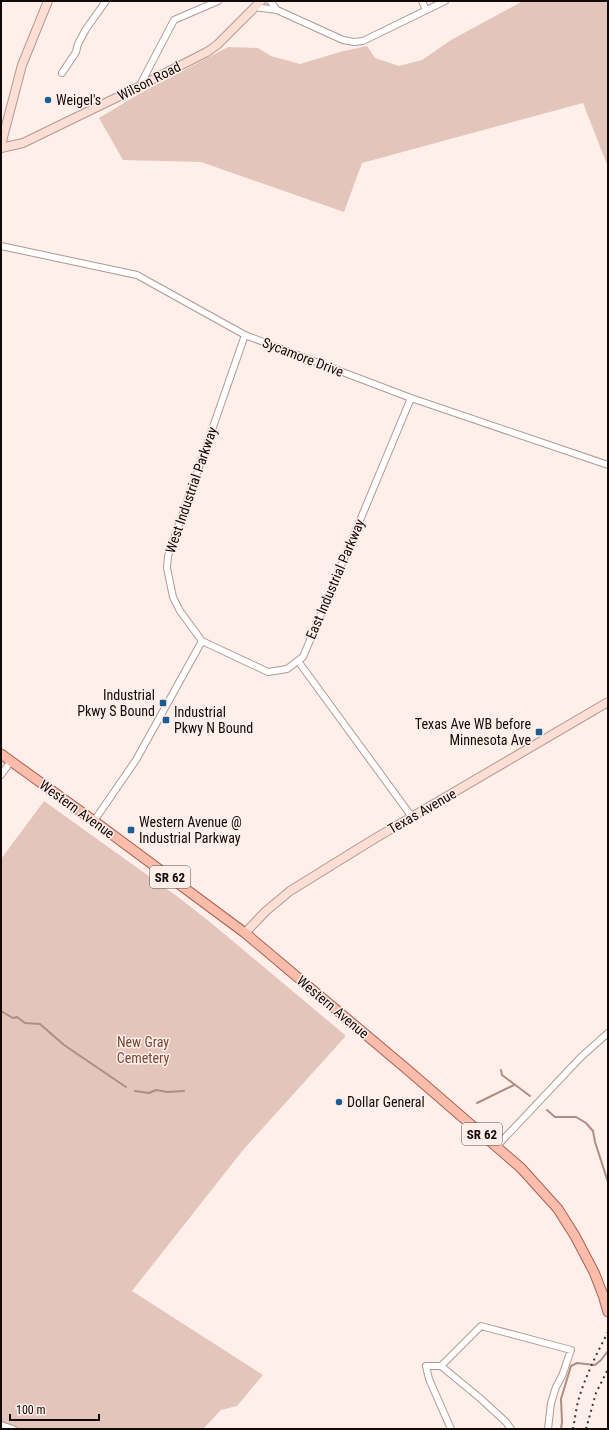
<svg xmlns="http://www.w3.org/2000/svg" width="609" height="1430" font-family="'Roboto Condensed',sans-serif">
	<style>
		.green { fill: #e4c5bc }
		.lines { fill: none; stroke-linecap: round; stroke-linejoin: round }
		.stream { stroke: #ae8d83; stroke-width: 2 }
		.street-casing { stroke: #b09992; stroke-width: 8 }
		.secondary-casing { stroke: #b09992; stroke-width: 10 }
		.primary-casing { stroke: #a6614e; stroke-width: 11 }
		.street { stroke: #fff; stroke-width: 6 }
		.secondary { stroke: #fdded5; stroke-width: 8 }
		.primary { stroke: #fabdac; stroke-width: 9 }
		.rail { stroke: #3c3230; stroke-width: 2; stroke-dasharray: 2 4; stroke-linecap: butt }
		.poi-dot { fill: #1b5e93; stroke: #ffefeb; stroke-width: 1.5 }
		.labels { text-anchor: middle; stroke-width: 3; stroke-linejoin: round; paint-order: stroke }
		.shield { fill: #ffefeb; stroke: #584e4b; stroke-width: 1 }
		.shield-label { font-size: 13px; font-weight: bold; fill: #110907 }
		.street-label { font-size: 14px; fill: #110907; stroke: #ffefeb }
		.poi-label { font-size: 14px; fill: #110907; stroke: #ffefeb; text-anchor: start }
		.park-label { font-size: 14px; fill: #7a4839; stroke: #ffefeb }
	</style>
	<rect width="100%" height="100%" fill="#ffefeb"/>
	<!-- green -->
	<path class="green" d="M523 1H608V167L583 103 362 163 344 212 201 162 123 160 99 118 139 94 228 47 258 48 271 56 300 64 340 52 367 46 375 58 399 66 422 60 451 40Z
		M44 801 178 897 210 922 345 1035V1037L243 1150 132 1291 263 1375 237 1406 221 1410 203 1429H1V859Z"/>
	<g class="lines">
		<!-- stream -->
		<path class="stream" d="M1 1011 13 1018 17 1017 25 1023 40 1024 64 1045 126 1087
			M501 1070 502 1075 530 1096
			M135 1091 149 1093 156 1090 167 1092 184 1091
			M477 1103 514 1085
			M547 1110 555 1117H576L586 1123 593 1131 595 1142 608 1182
			M561 1429 562 1422 561 1399 571 1366 577 1363 595 1365 601 1360 608 1351"/>
		<defs>
			<path id="street" d="M270 1 277 10 343 40 354 42 363 41 445 1
				M422 1 426 10
				M254 7 277 10
				M62 73 76 52 78 44 86 29 106 1
				M139 87 174 20 218 1
				M1 246 137 275 245 335 411 398 608 465
				M245 335 168 556 167 568 173 597 180 611 202 641 268 672 287 669 303 657 411 398
				M298 661 412 817
				M1 775 11 761
				M94 821 136 760 202 641
				M496 1147 581 1057 608 1033
				M441 1366 481 1326 571 1350 562 1376 556 1387 551 1403 548 1429
				M1 1425 13 1429
				M451 1429 429 1379 426 1366H441L481 1399 506 1422 511 1429"/>
			<path id="secondary" d="M1 145 22 65 48 1
				M1 148 23 143 128 92 207 52 217 45 261 1
				M245 933 266 911 290 891 374 839 608 702"/>
			<path id="primary" d="M1 754 94 821 245 933 409 1071 521 1168 558 1209 575 1236 594 1272 603 1295 608 1312"/>
		</defs>
		<!-- street casing -->
		<use href="#street" class="street-casing"/>
		<!-- secondary casing -->
		<use href="#secondary" class="secondary-casing"/>
		<!-- primary casing -->
		<use href="#primary" class="primary-casing"/>
		<!-- street -->
		<use href="#street" class="street"/>
		<!-- secondary -->
		<use href="#secondary" class="secondary"/>
		<!-- primary -->
		<use href="#primary" class="primary"/>
		<!-- rail -->
		<path class="rail" d="M573 1429C575 1419 576 1408 579 1398 586 1375 597 1353 608 1332
			M586 1429 596 1393 608 1369"/>
	</g>
	<!-- markers -->
	<g class="poi-dot">
		<circle cx="48" cy="100" r="4"/>
		<rect x="159" y="699" width="8" height="8" rx="2"/>
		<rect x="162" y="716" width="8" height="8" rx="2"/>
		<rect x="535" y="728" width="8" height="8" rx="2"/>
		<rect x="127" y="826" width="8" height="8" rx="2"/>
		<circle cx="339" cy="1102" r="4"/>
	</g>
	<g class="labels">
		<!-- shield labels -->
		<g class="shield">
			<rect x="150" y="866" width="40" height="22" rx="3"/>
			<rect x="462" y="1123" width="40" height="22" rx="3"/>
		</g>
		<g class="shield-label">
			<text x="170" y="882">SR 62</text>
			<text x="482" y="1139">SR 62</text>
		</g>
		<!-- street labels -->
		<g class="street-label">
			<text transform="translate(149 81) rotate(-27)" y="5">Wilson Road</text>
			<text transform="translate(303 357) rotate(21)" y="5">Sycamore Drive</text>
			<text transform="translate(191 490) rotate(-71)" y="5">West Industrial Parkway</text>
			<text transform="translate(335 579) rotate(-67)" y="5">East Industrial Parkway</text>
			<text transform="translate(77 809) rotate(36)" y="5">Western Avenue</text>
			<text transform="translate(422 811) rotate(-30)" y="5">Texas Avenue</text>
			<text transform="translate(333 1007) rotate(40)" y="5">Western Avenue</text>
		</g>
		<!-- poi labels -->
		<g class="poi-label">
			<text x="56" y="105">Weigel's</text>
			<text x="155" y="700" text-anchor="end">Industrial<tspan x="155" dy="16">Pkwy S Bound</tspan></text>
			<text x="174" y="717">Industrial<tspan x="174" dy="16">Pkwy N Bound</tspan></text>
			<text x="531" y="729" text-anchor="end">Texas Ave WB before<tspan x="531" dy="16">Minnesota Ave</tspan></text>
			<text x="139" y="827">Western Avenue @<tspan x="139" dy="16">Industrial Parkway</tspan></text>
			<text x="347" y="1107">Dollar General</text>
		</g>
		<!-- park labels -->
		<g class="park-label">
			<text x="143" y="1047">New Gray<tspan x="143" dy="16">Cemetery</tspan></text>
		</g>
	</g>
	<!-- border -->
	<rect width="609" height="1430" fill="none" stroke="#110907" stroke-width="4"/>
	<!-- scale -->
	<path d="M10 1414v6h89v-6" fill="none" stroke="#110907" stroke-width="2"/>
	<text x="16" y="1414" font-size="12" fill="#110907" stroke="#ffefeb" stroke-width="3" paint-order="stroke">100 m</text>
</svg>
